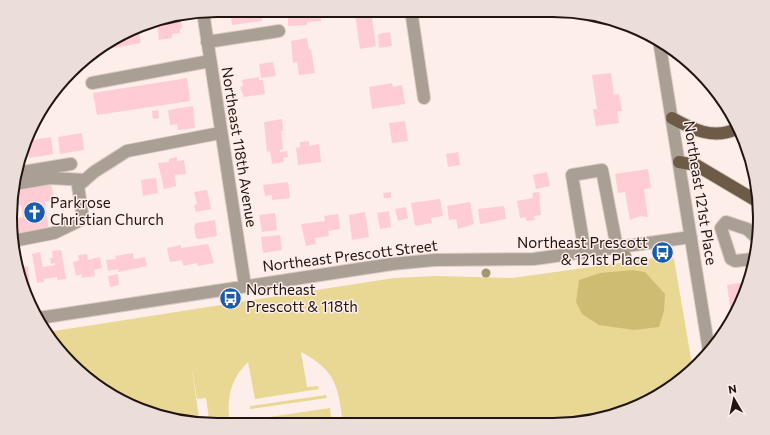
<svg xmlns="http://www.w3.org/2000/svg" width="770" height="435" font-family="Commissioner,sans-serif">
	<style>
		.green { fill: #e9d893 }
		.forest { fill: #cebc72 }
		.building { fill: #ffccd3 }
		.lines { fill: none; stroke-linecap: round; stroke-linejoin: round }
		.minor-casing { stroke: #dacbc6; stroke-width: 14 }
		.major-casing { stroke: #dacbc6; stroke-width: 14 }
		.minor { stroke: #aa9f94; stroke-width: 12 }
		.major { stroke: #6d5b47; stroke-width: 12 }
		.tree { fill: #a49674 }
		.labels { text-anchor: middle; stroke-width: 3; stroke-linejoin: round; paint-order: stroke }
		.street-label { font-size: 15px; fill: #221511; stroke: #fdeee9 }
		.poi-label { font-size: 15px; fill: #221511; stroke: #fdeee9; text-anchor: start }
		.rim { fill: none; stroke: #221511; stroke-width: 2 }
	</style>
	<rect width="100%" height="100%" fill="#fdeee9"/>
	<!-- green -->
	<path class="green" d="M670 256 674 259 693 370 668 390 619 414 579 423 343 424C338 387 337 371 301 352L307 387 318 386 319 389 255 399 248 362C230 379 226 401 230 424L210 425 206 398 197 399 191 364 200 424 164 418 114 397 61 354 48 332 394 278 437 276 512 278Z
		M326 395 327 398 250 409V406Z
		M330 408 332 424H244L243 421Z"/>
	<!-- forest -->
	<path class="forest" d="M633 270 645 272 665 294 664 311 659 327 634 330 599 325 582 314 576 302 579 280 600 273Z"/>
	<!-- building -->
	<path class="building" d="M230 10H261L262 21 232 25Z
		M288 10H321V21L307 22V25L288 26Z
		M428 10H467V11L429 17Z
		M371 11 376 46 360 49 355 14Z
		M166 18V21L179 19V21H181L182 28 180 29V33L172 34V38L159 40 157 20Z
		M138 28 141 43 113 48 112 42Z
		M390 32 392 46 379 48 378 34Z
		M307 38 309 50 311 49 315 73 299 75 297 62 293 63 291 41Z
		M273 62 276 76 261 78 259 64Z
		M611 73 614 95 619 94 622 111H617L619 123 596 126 593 109H597L592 75Z
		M259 77V80H263L265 94 244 97 240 87 243 86 242 80Z
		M187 78 190 101 97 115 93 93Z
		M392 83 393 87 402 85 405 104 372 109 369 87Z
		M193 106 195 128 178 130 177 124 170 125 168 110Z
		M158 110 159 118 153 119 152 111Z
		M282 119 283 131H281L283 149 280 150V152L287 151 288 157 283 158 284 162 272 164 270 151 267 152 264 122Z
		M405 121 408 141 392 143 389 123Z
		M82 133 84 150 60 154 58 137Z
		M51 137 53 154 29 158 27 141Z
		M309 141V146L319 144 321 162 298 165 296 148 300 147V142Z
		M458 152 460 165 448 167 446 154Z
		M177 157V161L184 160 186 174 175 175 176 186 164 189 158 163 169 162V159Z
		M648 169 651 188 644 189 648 217 640 216 630 220 625 192 618 193 615 174Z
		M547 172 550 186 536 189 533 175Z
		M156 178 158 193 143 196 141 180Z
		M51 182 54 200 45 202 49 231 15 236 12 219 23 217 21 205 13 206 15 188Z
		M288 182 290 198 272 200V195L265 196 263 185Z
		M207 190 211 209 196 212 194 205 197 204 194 192Z
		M391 192V198H384L383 193Z
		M539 192 541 215 534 216 535 220 526 221V217L520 218 517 201 533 198 532 193Z
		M440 199 443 216 431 218 432 223 415 226 411 203Z
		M470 202 474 224 458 229 456 219 449 220 447 206Z
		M504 206 506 219 480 224 478 209Z
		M406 207 408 218 398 221 395 209Z
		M389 211 391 227 380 229 377 213Z
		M365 212 369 237 352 240 349 215Z
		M275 213 277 230 262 232 259 215Z
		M338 214 340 229 328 231 329 236 315 238 316 244 306 246 301 224 325 221 324 216Z
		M215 220 217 236 199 239 196 238 194 226 196 223Z
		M280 235 282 250 263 253 261 237Z
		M208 244 214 263 198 266 197 263 183 266 182 260 170 262 167 248 181 245V248Z
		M61 250 66 279 57 280V277L44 279V282L37 283 32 254 40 252 43 267 55 265V263L51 264 50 258H53L52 251Z
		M133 253 134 259 145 257 147 266 118 272V269L108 271 106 260 116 259 115 256Z
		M87 254 88 260 100 257 102 268 94 270 95 276 82 278V274L76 276 73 262 79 260 78 255Z
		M28 266 30 285 23 286 19 268Z
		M118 274 119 285 110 287 108 276Z
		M745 282 732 321 727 285Z"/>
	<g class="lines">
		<defs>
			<path id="minor" d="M411 10 424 98
				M203 12 245 286
				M659 40 709 351
				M207 42 279 31
				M92 83 210 61
				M16 173 71 164
				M15 184 50 178 85 180
				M13 241 54 233 83 219 78 186 94 172 127 151 220 133
				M585 253 572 175 602 170 617 248
				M753 259 735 261 731 259 721 228 726 222 747 229 758 239
				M39 318 392 264 434 260 534 259 691 237"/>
			<path id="major" d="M672 118C692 129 713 140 736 129
				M679 162 696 165 755 200"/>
		</defs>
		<!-- minor casing -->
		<use href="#minor" class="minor-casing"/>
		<!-- major casing -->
		<use href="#major" class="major-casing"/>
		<!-- minor -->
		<use href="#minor" class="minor"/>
		<!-- major -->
		<use href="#major" class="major"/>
	</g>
	<!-- trees -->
	<g class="tree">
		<circle cx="627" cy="256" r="4.5"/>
		<circle cx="486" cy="273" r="4.5"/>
	</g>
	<!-- icons -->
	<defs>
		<symbol id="church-disc" viewBox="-11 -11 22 22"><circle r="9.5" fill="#1a5cac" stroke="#fdeee9"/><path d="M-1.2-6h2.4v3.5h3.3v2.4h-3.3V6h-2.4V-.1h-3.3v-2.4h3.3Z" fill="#fff"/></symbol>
		<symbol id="bus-disc" viewBox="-11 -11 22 22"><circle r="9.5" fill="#1a5cac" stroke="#fdeee9"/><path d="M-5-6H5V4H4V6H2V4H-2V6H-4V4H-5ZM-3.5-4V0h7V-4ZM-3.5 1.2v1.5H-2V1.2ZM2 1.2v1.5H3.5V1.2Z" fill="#fff"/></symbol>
	</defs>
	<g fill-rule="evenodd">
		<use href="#church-disc" x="22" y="200" width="25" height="25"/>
		<use href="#bus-disc" x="650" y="240" width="25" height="25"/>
		<use href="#bus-disc" x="218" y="286" width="25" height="25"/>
	</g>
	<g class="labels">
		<!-- street labels -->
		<g class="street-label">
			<text transform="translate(239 147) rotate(81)" y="5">Northeast 118th Avenue</text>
			<text transform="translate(700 193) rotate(81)" y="5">Northeast 121st Place</text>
			<text transform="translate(350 256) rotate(-7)" y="5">Northeast Prescott Street</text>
		</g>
		<!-- poi labels -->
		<g class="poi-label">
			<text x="50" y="208">Parkrose<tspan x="50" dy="17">Christian Church</tspan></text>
			<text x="648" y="248" text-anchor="end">Northeast Prescott<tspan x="648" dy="17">&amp; 121st Place</tspan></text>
			<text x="246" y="295">Northeast<tspan x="246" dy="17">Prescott &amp; 118th</tspan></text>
		</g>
	</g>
	<!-- crop -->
	<path d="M0 0H770V435H0ZM217 17H553A200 200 0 0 1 753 217V218A200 200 0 0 1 553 418H217A200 200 0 0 1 17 218V217A200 200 0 0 1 217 17Z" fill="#ebddd8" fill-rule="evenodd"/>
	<path class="rim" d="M217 17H553A200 200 0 0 1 753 217V218A200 200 0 0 1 553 418H217A200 200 0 0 1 17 218V217A200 200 0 0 1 217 17Z"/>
	<!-- north arrow -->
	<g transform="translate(734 399) rotate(351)" stroke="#fdeee9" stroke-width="3" paint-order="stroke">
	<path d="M0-3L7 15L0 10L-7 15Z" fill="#221511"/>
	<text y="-6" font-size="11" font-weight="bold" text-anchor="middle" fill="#221511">N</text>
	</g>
</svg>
